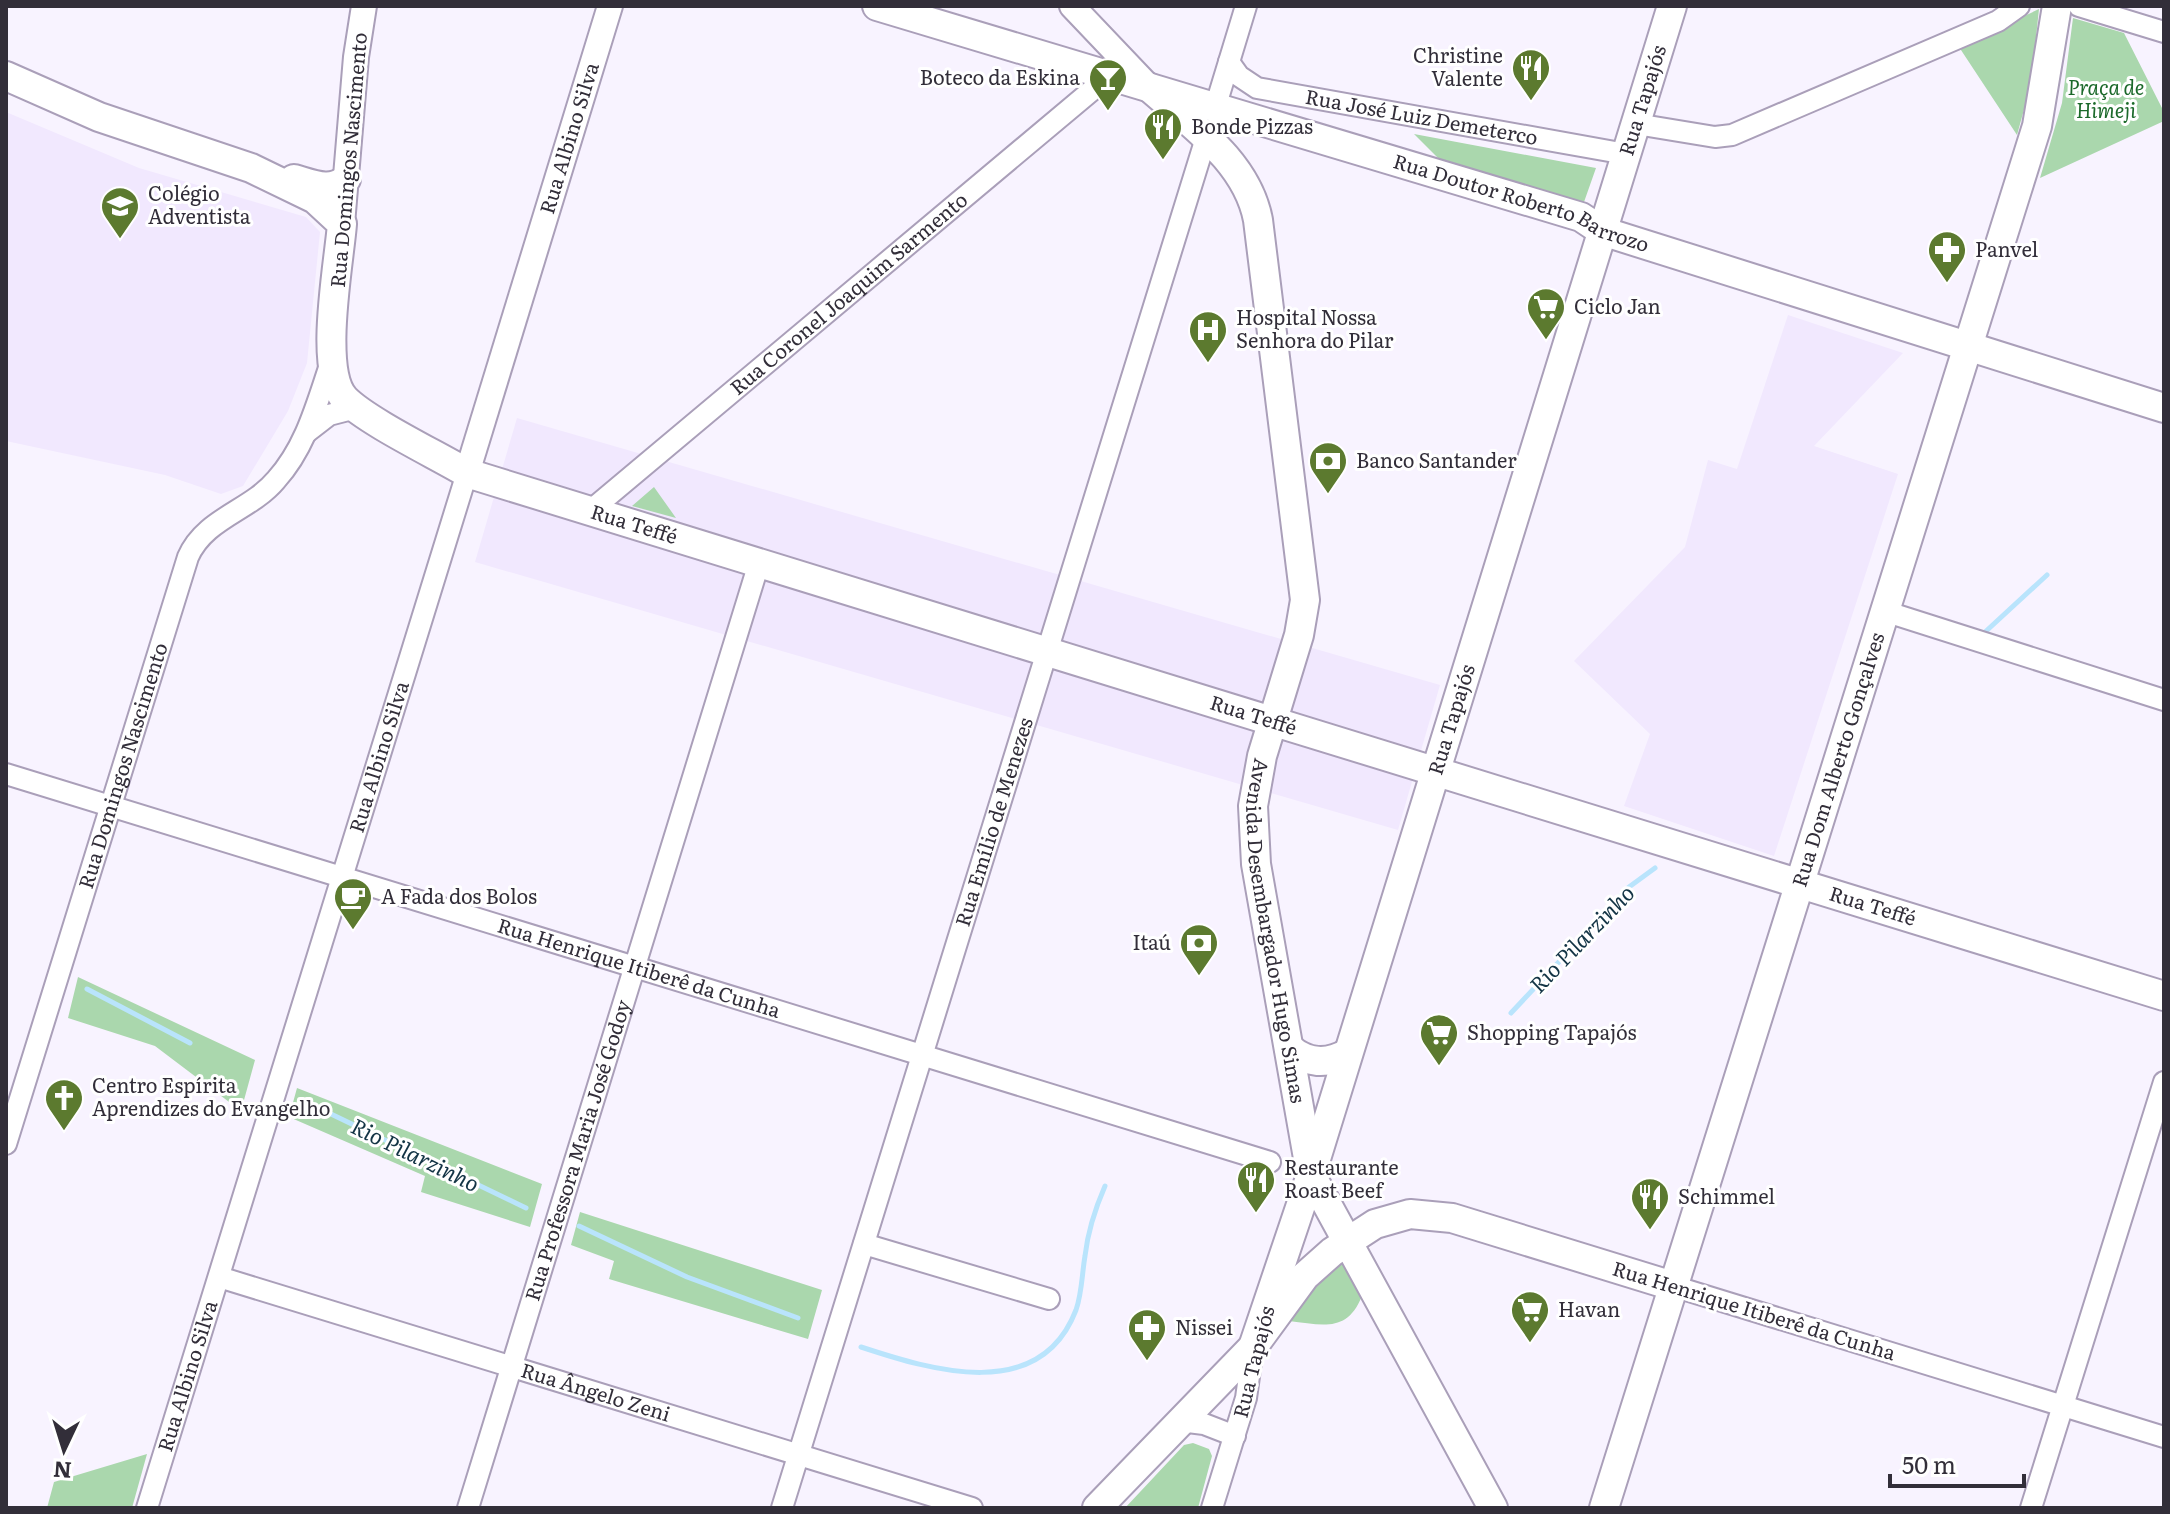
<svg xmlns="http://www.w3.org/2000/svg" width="2170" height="1514" font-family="Literata,serif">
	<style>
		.built { fill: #f1e8fe }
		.green { fill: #aad7ad }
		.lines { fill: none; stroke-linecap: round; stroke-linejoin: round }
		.stream { stroke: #b9e4fc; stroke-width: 5 }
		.minor-casing { stroke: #aa9fb9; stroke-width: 24 }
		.tertiary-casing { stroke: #aa9fb9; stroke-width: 28 }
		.secondary-casing { stroke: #aa9fb9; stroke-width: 32 }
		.minor { stroke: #fff; stroke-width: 20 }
		.tertiary { stroke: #fff; stroke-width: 24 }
		.secondary { stroke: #fff; stroke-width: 28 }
		.labels { text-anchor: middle; stroke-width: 6; stroke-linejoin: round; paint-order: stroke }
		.poi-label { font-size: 20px; fill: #322e39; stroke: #fff; text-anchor: start }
		.park-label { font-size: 20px; font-style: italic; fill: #1b692a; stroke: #fff }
		.street-label { font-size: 20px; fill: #322e39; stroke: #fff }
		.water-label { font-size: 22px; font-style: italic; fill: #133445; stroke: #fff }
	</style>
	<rect width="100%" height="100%" fill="#f8f3ff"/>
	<!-- built -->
	<path class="built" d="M6 112 139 168 306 217 320 232 307 363 288 411 243 486 221 494 165 475 6 441Z
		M1788 315 1903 353 1814 446 1898 474 1774 856 1624 806 1650 734 1574 661 1685 547 1708 460 1737 469Z
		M517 418 1440 685 1398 830 475 562Z"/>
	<!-- green -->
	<path class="green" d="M2039 9 2031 84 2017 135 1959 47Z
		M2073 18 2124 33 2164 112V121L2040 178 2062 103Z
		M1414 134 1596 168 1584 202 1439 159Z
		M654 487 676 518 632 506Z
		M78 977 255 1060 241 1111 155 1046 68 1018Z
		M297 1088 542 1184 530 1227 421 1192 425 1176 289 1117Z
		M580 1212 822 1290 808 1339 609 1279 614 1261 571 1245Z
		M1340 1255 1362 1296C1347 1333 1323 1325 1289 1321L1298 1300Z
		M1193 1443 1209 1449 1212 1456 1198 1508H1125L1184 1445Z
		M147 1454 132 1508H47L54 1482Z"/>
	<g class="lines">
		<!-- stream -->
		<path class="stream" d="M1984 633 2047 575
			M87 989 190 1043
			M1511 1013 1629 887 1655 868
			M304 1101 526 1208
			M579 1226 687 1277 798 1318
			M861 1347C931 1370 1040 1404 1076 1310 1082 1293 1082 1273 1085 1256 1088 1230 1095 1209 1105 1186"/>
		<defs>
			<g id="minor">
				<path d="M2079 6 2164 32"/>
				<path id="s1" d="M1229 62 1239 76 1257 88 1626 154"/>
				<path d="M1215 108 1246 6"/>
				<path d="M1636 124 1715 137 1732 135 1998 21 2019 6"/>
				<path d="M307 432 329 415 356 408"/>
				<path id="s2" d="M590 511 1109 76"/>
				<path d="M1884 611 2164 700"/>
				<path id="s3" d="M6 774 1270 1162"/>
				<path id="s4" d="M6 1144 188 557C205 518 250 511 276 480 306 447 317 403 331 362"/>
				<path d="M864 1244 1049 1299"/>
				<path id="s5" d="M219 1277 972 1508"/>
				<path d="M1673 1286 2164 1437"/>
				<path d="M1180 1421 1204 1424 1235 1436"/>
				<path id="s6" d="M147 1508 467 473"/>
				<path id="s7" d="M468 1508 759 563"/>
				<path id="s8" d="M782 1508 1206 138"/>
				<path d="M1212 1508 1246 1398 1253 1347"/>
				<path d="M2031 1508 2164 1082"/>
			</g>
			<g id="tertiary">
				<path d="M1072 6 1150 88"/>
				<path d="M342 224 356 57 364 6"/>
				<path id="s9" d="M467 473 610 6"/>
			</g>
			<g id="secondary">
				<path id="s10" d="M877 6 1581 217 1602 231 2164 408"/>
				<path id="s11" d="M6 76 99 117 251 168 315 199 342 224C339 263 318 371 345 399 368 422 437 455 467 473L2164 996"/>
				<path id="s12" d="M1150 88C1193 126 1247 162 1258 220L1305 600 1299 635 1262 756 1253 806 1256 864 1311 1175 1493 1508"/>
				<path d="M294 179C312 184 331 193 346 179"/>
				<path d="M1289 1048C1307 1064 1327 1065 1348 1053"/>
				<path id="s13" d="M1253 1347 1311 1175 1672 6"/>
				<path d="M1097 1508 1253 1347 1305 1276 1332 1252 1375 1224 1410 1214 1452 1218 1673 1286"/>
				<path id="s14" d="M1604 1508 2037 126 2057 6"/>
			</g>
		</defs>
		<!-- minor casing -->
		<use href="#minor" class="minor-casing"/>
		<!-- tertiary casing -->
		<use href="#tertiary" class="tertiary-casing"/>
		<!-- secondary casing -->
		<use href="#secondary" class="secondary-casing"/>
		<!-- minor -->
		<use href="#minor" class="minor"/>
		<!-- tertiary -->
		<use href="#tertiary" class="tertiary"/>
		<!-- secondary -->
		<use href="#secondary" class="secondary"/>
	</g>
	<!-- icons -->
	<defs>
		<symbol id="restaurant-pin" viewBox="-11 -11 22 30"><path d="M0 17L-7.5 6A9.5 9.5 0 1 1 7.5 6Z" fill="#5c7a2f" stroke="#fff"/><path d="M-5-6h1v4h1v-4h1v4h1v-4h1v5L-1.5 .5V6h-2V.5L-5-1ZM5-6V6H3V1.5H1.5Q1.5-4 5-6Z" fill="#fff"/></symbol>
		<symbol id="bar-pin" viewBox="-11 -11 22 30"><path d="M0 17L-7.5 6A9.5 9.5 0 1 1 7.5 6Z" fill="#5c7a2f" stroke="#fff"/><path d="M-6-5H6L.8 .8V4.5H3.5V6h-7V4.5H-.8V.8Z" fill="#fff"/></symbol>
		<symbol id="school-pin" viewBox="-11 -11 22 30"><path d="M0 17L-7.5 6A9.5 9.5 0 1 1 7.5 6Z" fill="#5c7a2f" stroke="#fff"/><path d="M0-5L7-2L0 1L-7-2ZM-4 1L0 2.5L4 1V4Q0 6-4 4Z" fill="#fff"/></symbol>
		<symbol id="pharmacy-pin" viewBox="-11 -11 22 30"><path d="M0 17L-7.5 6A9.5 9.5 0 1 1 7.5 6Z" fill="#5c7a2f" stroke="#fff"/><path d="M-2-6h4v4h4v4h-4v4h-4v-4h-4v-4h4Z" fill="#fff"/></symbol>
		<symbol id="supermarket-pin" viewBox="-11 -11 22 30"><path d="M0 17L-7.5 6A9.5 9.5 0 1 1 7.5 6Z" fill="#5c7a2f" stroke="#fff"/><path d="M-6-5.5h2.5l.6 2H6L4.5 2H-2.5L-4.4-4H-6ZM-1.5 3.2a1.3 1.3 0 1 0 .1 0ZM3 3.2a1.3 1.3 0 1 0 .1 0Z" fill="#fff"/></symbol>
		<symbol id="hospital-pin" viewBox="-11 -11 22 30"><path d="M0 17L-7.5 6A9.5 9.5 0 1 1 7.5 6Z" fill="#5c7a2f" stroke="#fff"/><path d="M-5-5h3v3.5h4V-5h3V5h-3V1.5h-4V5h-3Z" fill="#fff"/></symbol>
		<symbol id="bank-pin" viewBox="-11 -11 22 30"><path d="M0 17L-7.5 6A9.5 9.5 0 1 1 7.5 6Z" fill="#5c7a2f" stroke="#fff"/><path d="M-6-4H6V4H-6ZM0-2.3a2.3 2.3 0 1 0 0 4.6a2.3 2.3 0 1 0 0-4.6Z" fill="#fff"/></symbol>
		<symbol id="cafe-pin" viewBox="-11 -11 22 30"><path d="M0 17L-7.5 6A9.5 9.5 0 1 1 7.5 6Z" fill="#5c7a2f" stroke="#fff"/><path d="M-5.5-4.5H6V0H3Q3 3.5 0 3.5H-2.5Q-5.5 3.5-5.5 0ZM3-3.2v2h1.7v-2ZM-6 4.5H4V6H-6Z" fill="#fff"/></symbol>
		<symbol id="church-pin" viewBox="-11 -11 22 30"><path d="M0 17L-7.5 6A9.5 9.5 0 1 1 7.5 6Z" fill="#5c7a2f" stroke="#fff"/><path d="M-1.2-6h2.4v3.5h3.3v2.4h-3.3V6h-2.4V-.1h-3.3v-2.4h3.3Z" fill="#fff"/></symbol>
	</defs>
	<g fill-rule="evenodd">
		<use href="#restaurant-pin" x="1509" y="46" width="44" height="60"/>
		<use href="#bar-pin" x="1086" y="56" width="44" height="60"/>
		<use href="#restaurant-pin" x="1141" y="105" width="44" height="60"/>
		<use href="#school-pin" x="98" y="184" width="44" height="60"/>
		<use href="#pharmacy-pin" x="1925" y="228" width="44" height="60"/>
		<use href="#supermarket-pin" x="1524" y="285" width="44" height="60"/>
		<use href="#hospital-pin" x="1186" y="308" width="44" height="60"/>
		<use href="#bank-pin" x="1306" y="439" width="44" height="60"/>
		<use href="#cafe-pin" x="331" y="875" width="44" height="60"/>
		<use href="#bank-pin" x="1177" y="921" width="44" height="60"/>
		<use href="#supermarket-pin" x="1417" y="1011" width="44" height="60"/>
		<use href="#church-pin" x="42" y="1076" width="44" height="60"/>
		<use href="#restaurant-pin" x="1234" y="1158" width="44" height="60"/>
		<use href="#restaurant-pin" x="1628" y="1175" width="44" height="60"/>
		<use href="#supermarket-pin" x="1508" y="1288" width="44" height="60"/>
		<use href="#pharmacy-pin" x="1125" y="1306" width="44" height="60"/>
	</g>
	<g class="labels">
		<!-- poi labels -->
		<g class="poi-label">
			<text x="1503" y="63" text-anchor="end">Christine<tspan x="1503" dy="23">Valente</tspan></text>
			<text x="1080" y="85" text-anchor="end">Boteco da Eskina</text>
			<text x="1191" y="134">Bonde Pizzas</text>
			<text x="148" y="201">Colégio<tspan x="148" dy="23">Adventista</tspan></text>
			<text x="1975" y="257">Panvel</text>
			<text x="1574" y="314">Ciclo Jan</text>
			<text x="1236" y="325">Hospital Nossa<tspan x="1236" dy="23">Senhora do Pilar</tspan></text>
			<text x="1356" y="468">Banco Santander</text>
			<text x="381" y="904">A Fada dos Bolos</text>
			<text x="1171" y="950" text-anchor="end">Itaú</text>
			<text x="1467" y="1040">Shopping Tapajós</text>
			<text x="92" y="1093">Centro Espírita<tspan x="92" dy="23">Aprendizes do Evangelho</tspan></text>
			<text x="1284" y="1175">Restaurante<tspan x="1284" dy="23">Roast Beef</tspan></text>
			<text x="1678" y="1204">Schimmel</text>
			<text x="1558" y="1317">Havan</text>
			<text x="1175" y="1335">Nissei</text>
		</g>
		<!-- park labels -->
		<g class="park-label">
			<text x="2106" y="95">Praça de<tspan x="2106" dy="23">Himeji</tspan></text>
		</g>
		<!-- street labels -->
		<g class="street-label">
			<text dy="7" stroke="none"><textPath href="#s13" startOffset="1306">Rua Tapajós</textPath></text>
			<text dy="7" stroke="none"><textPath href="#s1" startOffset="206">Rua José Luiz Demeterco</textPath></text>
			<text dy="7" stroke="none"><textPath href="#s9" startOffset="350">Rua Albino Silva</textPath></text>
			<text transform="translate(349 160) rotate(-85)" y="7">Rua Domingos Nascimento</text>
			<text dy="7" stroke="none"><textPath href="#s10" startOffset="674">Rua Doutor Roberto Barrozo</textPath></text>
			<text dy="7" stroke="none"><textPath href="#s2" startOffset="338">Rua Coronel Joaquim Sarmento</textPath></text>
			<text dy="7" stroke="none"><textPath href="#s11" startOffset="866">Rua Teffé</textPath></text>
			<text dy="7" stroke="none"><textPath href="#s11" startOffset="1514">Rua Teffé</textPath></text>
			<text dy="7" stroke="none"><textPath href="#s13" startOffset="658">Rua Tapajós</textPath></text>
			<text dy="7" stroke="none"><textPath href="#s6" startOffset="786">Rua Albino Silva</textPath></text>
			<text dy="7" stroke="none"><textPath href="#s14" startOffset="784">Rua Dom Alberto Gonçalves</textPath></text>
			<text dy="7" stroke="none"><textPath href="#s4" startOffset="396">Rua Domingos Nascimento</textPath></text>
			<text dy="7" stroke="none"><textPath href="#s8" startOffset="718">Rua Emílio de Menezes</textPath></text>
			<text dy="7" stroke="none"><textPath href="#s11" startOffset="2162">Rua Teffé</textPath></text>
			<text dy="7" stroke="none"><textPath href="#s12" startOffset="896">Avenida Desembargador Hugo Simas</textPath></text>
			<text dy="7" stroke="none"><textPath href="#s3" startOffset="662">Rua Henrique Itiberê da Cunha</textPath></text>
			<text dy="7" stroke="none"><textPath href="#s7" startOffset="374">Rua Professora Maria José Godoy</textPath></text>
			<text transform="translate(1754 1311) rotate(17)" y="7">Rua Henrique Itiberê da Cunha</text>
			<text transform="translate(1254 1362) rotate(-76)" y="7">Rua Tapajós</text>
			<text dy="7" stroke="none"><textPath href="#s6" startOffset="138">Rua Albino Silva</textPath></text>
			<text dy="7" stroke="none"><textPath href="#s5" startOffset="394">Rua Ângelo Zeni</textPath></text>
		</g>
		<!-- water labels -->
		<g class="water-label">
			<text transform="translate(1582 939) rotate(-46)" y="8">Rio Pilarzinho</text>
			<text transform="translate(415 1155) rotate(26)" y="8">Rio Pilarzinho</text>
		</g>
	</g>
	<!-- border -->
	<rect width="2170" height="1514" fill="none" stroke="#322e39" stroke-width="16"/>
	<!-- north arrow -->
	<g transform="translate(64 1450) rotate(184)" stroke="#ffffff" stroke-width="6" paint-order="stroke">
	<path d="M0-6L14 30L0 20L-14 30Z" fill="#322e39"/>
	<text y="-12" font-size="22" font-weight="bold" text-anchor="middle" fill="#322e39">N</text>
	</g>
	<!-- scale -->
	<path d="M1890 1474v12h134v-12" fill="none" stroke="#322e39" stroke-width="4"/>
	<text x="1902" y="1474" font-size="24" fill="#322e39" stroke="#ffffff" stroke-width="6" paint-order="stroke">50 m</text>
</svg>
